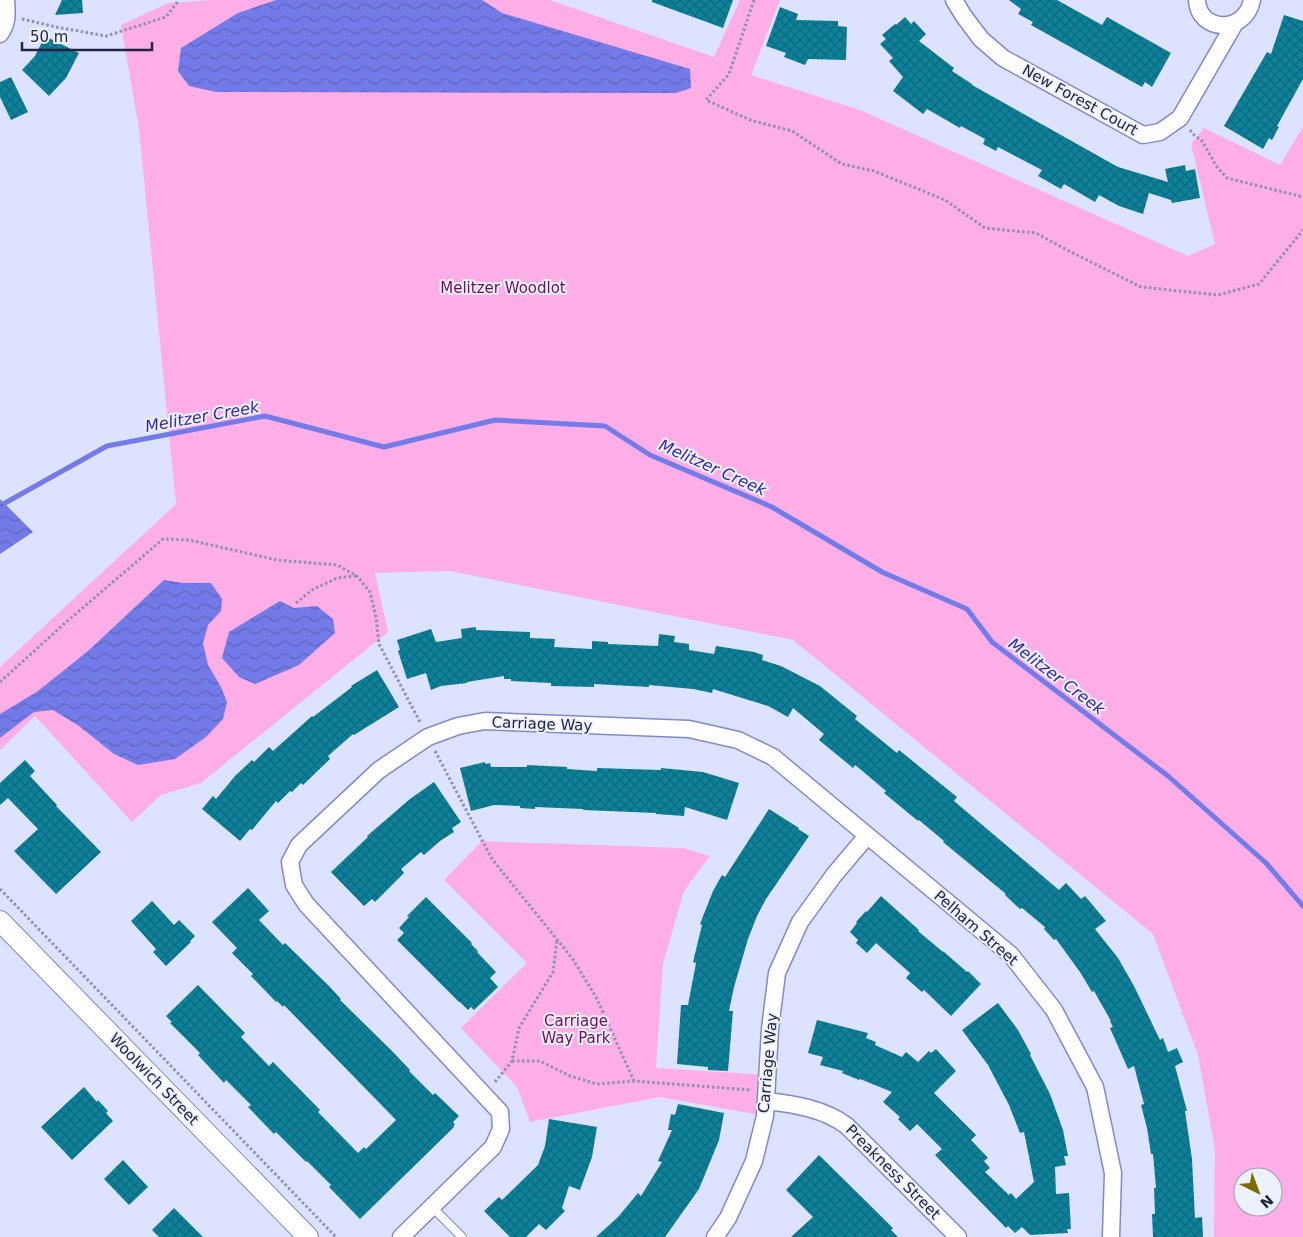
<svg xmlns="http://www.w3.org/2000/svg" width="1303" height="1237" font-family="'DejaVu Sans',sans-serif">
	<style>
		.green { fill: #fdaee7; fill-rule: evenodd }
		.water { fill: url(#water-waves) }
		.lines { fill: none; stroke-linecap: round; stroke-linejoin: round }
		.stream { stroke: #737be9; stroke-width: 5 }
		.building { fill: url(#building-cross-hatch) }
		.service-casing { stroke: #8089cc; stroke-width: 10 }
		.minor-casing { stroke: #8089cc; stroke-width: 19 }
		.tertiary-casing { stroke: #8089cc; stroke-width: 22 }
		.path { stroke: #8d91ad; stroke-width: 3; stroke-dasharray: 2.5 2.5; stroke-linecap: butt }
		.service { stroke: #fff; stroke-width: 8 }
		.minor { stroke: #fff; stroke-width: 16 }
		.tertiary { stroke: #fff; stroke-width: 20 }
		.labels { text-anchor: middle; stroke-width: 4; stroke-linejoin: round; paint-order: stroke }
		.street-label { font-size: 15px; fill: #21243f; stroke: #edf0ff }
		.park-label { font-size: 15px; fill: #6e0c5d; stroke: #edf0ff }
		.water-label { font-size: 16px; font-style: italic; fill: #3527a7; stroke: #edf0ff }
	</style>
	<defs>
		<pattern id="water-waves" width="16" height="10" patternUnits="userSpaceOnUse" patternTransform="scale(1.25)"><rect width="16" height="10" fill="#737be9"/><path d="M0 5q4-4 8 0t8 0" fill="none" stroke="#5e65be"/></pattern>
		<pattern id="building-cross-hatch" width="8" height="8" patternUnits="userSpaceOnUse" patternTransform="scale(1.25)"><rect width="8" height="8" fill="#0d8199"/><path d="M0 0l8 8M0 8l8-8" fill="none" stroke="#0c697e"/></pattern>
	</defs>
	<rect width="100%" height="100%" fill="#dde2ff"/>
	<!-- green -->
	<path class="green" d="M212 0H550L714 57 740 0H780L751 75 860 110 1188 256 1215 244 1191 144 1204 128 1280 165 1303 127V1237H1214L1215 1150 1198 1055 1153 934 793 640 450 571 375 573 388 632 201 783 161 795 132 822 35 716 0 750V667L176 504 139 129 121 25 168 3ZM1243 1177H1273V1207H1243Z
		M482 841 683 848 710 856 684 891 663 964 656 1068 767 1075 765 1116 660 1097 530 1122 517 1087 461 1028 527 963 444 880Z"/>
	<!-- water -->
	<path class="water" d="M276 0H482L502 13 690 69 691 88 676 93 216 92 189 86 178 71 181 48 238 13Z
		M0 499 33 532 0 554Z
		M164 580 183 583H211L222 599 221 611 208 625 203 643 208 665 221 687 227 702 223 719 206 737 175 759 138 765 114 754 79 726 53 710 34 712 0 738V714L38 691 88 651Z
		M280 601 294 608 317 606 333 619 335 633 299 665 255 684 239 677 222 658 229 632Z"/>
	<g class="lines">
		<!-- stream -->
		<path class="stream" d="M5 503 107 446 265 416 384 447 495 420 605 426 650 455 772 507 882 572 967 609 992 642 1168 776 1266 863 1303 906"/>
	</g>
	<!-- building -->
	<path class="building" d="M62 0H82L83 13 55 15Z
		M652 0H733L723 28 652 2Z
		M1009 0H1057L1102 25 1107 17 1171 53 1152 87 1145 82 1142 87 1031 25 1033 22 1018 14 1021 9Z
		M780 7 798 14 796 20 838 21V26L847 27 846 60 808 59 805 65 784 57 786 53 766 46Z
		M1284 15 1303 21V79L1277 126 1279 127 1272 140 1269 138 1263 149 1224 126 1267 52 1271 54Z
		M905 17 911 24 914 21 926 34 919 41 954 68 952 71 972 84V85L1118 167 1168 182 1165 169 1185 165 1186 171 1195 169 1200 198 1172 203 1171 200 1149 193 1143 214 1119 206 1099 195 1095 202 1064 184 1061 189 1038 176 1042 170 998 147 996 151 983 144 985 139 961 126 960 128 927 109 923 114 893 91 903 77 889 61 893 58 880 44 886 39 882 35 895 24 896 25Z
		M45 36 79 53 66 78 49 96 22 70 35 56Z
		M11 77 28 112 11 120 0 97V82Z
		M476 627V630L530 632V638L555 639 554 647 592 649V641L608 642V644L658 646 659 634 675 636 674 642 689 644V650L714 654 716 646 754 652 763 655 762 660 781 666 820 686 857 716 855 719 897 753 899 750 957 797 954 801 1059 890 1066 883 1081 899 1085 896 1106 921 1095 929 1118 958 1134 986 1160 1040 1163 1038 1168 1052 1177 1048 1183 1062 1175 1066 1187 1111H1185L1192 1159 1195 1218 1202 1217 1203 1237H1153L1152 1214H1155L1154 1188H1156L1153 1154H1151L1147 1128 1141 1105 1144 1104 1134 1066 1128 1069 1110 1028 1113 1027 1110 1021H1111L1094 991 1092 992 1080 972 1056 939 1054 940 1044 929 1045 927 1022 908 1020 909 1005 895 1006 894 943 842 944 841 919 820 918 821 884 793 886 791 860 769 855 765 853 768 819 740 824 734 793 708 788 717 768 706 713 689 712 693 693 689 649 685V687L594 684V687L551 686V683L511 681V679H504V676L467 682V683L441 686 431 690 426 673 407 679 398 651 400 650 397 640 431 629 436 642 462 638 461 629Z
		M377 670 399 707 354 735 353 734 328 756 330 759 303 785 301 783 292 792 290 791 278 803 276 801 252 830 250 829 240 841 202 809 213 796 216 799 235 776 252 760 254 762 269 747 273 751 312 716 313 717 352 687 351 686Z
		M25 760 35 771 30 776 57 805 56 806 101 852 56 894 14 851 38 829 8 798 0 805V783Z
		M485 762V764L490 763 491 767H527V765L567 767V769L597 771V768L661 770V768L703 772 739 783 727 820 685 807 684 816 656 814V813L583 810V809L535 807V809L520 808V806L494 805 471 811 460 768Z
		M434 782 461 822 452 828 454 832 440 841 424 855 421 852 401 869 404 873 375 902 372 899 364 906 331 872 368 837 367 836 410 799Z
		M769 809 799 828 798 829 809 836 766 899 757 916 748 939 734 987 729 1011H733L728 1071 708 1070V1067L677 1064 681 1005H688L696 963 693 962 702 925 700 924 713 891 722 875 725 877Z
		M248 888 269 911 259 920 283 945 285 943 329 986 341 999 340 1000 392 1051 410 1070 409 1071 433 1095 435 1093 459 1116 453 1122 455 1125 453 1126 454 1127 360 1219 329 1187 331 1185 307 1161 306 1162 276 1132 274 1134 248 1107 251 1105 226 1080 224 1083 198 1055 200 1053 170 1023 172 1022 166 1016 198 985 245 1033 241 1037 269 1066 273 1062 320 1110 318 1112 358 1153 364 1147 366 1149 396 1120 284 1005 283 1007 277 1001 276 1002 251 976 253 974 232 953 237 948 212 922Z
		M881 896 919 930 918 931 943 952V951L967 972 968 971 981 984 951 1016 924 990 922 992 906 978 910 973 876 943 867 953 856 943 858 940 850 932 857 923 856 922 866 911 867 912Z
		M426 897 472 943 471 944 478 951 477 952 496 972 490 978 498 987 474 1010 471 1007 468 1010 460 1002H459L397 940 404 933 399 928 409 917 407 916Z
		M152 901 174 925 179 920 195 936 190 941 191 942 166 966 153 952 156 949 131 921Z
		M998 1003 1018 1030 1031 1054 1030 1055 1050 1094 1063 1130 1068 1156H1064L1066 1165 1055 1167 1056 1194 1069 1193 1071 1229H1067L1068 1233 1030 1235 1022 1227 1015 1233 1008 1226 1006 1228 935 1155 942 1149 917 1124 910 1131 898 1119 900 1117 883 1102 892 1092 860 1079 859 1080 842 1073 843 1071 820 1065 823 1057 808 1053 817 1020 868 1033 866 1038 876 1042 875 1045 902 1057 906 1052 918 1062 929 1051 931 1053 936 1049 956 1071 934 1093 976 1135 971 1140 988 1158 984 1161 990 1168 985 1172 1009 1195 1011 1193 1016 1199 1034 1182 1024 1132 1020 1133 1009 1105 988 1065 962 1030Z
		M84 1087 97 1102 98 1100 108 1111 106 1113 113 1121 72 1160 41 1127Z
		M678 1104 724 1113 719 1140 699 1189 665 1237H596L618 1217 638 1193 641 1196 662 1162 658 1161 672 1130H668L671 1114 675 1115Z
		M549 1119 597 1127 592 1157 580 1190 569 1186 562 1208 565 1211 546 1230 539 1224 526 1237H510L484 1211 499 1197 502 1200 538 1165 545 1146Z
		M819 1155 893 1228 891 1230 898 1237H791L813 1217 786 1190Z
		M123 1160 148 1187 129 1205 104 1179Z
		M174 1208 203 1237H159L152 1230Z"/>
	<g class="lines">
		<defs>
			<path id="service" d="M432 1207 462 1237"/>
			<path id="minor" d="M954 0 963 15 981 39 1003 58 1143 135 1160 132 1180 118 1235 23
				M1197 0C1198 32 1245 35 1252 0
				M0 34C8 23 7 13 6 0
				M766 1101C794 1104 825 1109 847 1126L958 1237
				M401 1237 493 1147 501 1129 500 1112 306 904 294 885 290 862 299 845 379 770 428 737 458 726 485 721 689 729 738 740 773 757 1011 955 1054 1010 1095 1087 1113 1173 1111 1237
				M715 1237 728 1218 754 1161 765 1116 770 1029 777 973 800 922 834 875 867 836"/>
			<path id="tertiary" d="M0 921 308 1237"/>
		</defs>
		<!-- service casing -->
		<use href="#service" class="service-casing"/>
		<!-- minor casing -->
		<use href="#minor" class="minor-casing"/>
		<!-- tertiary casing -->
		<use href="#tertiary" class="tertiary-casing"/>
		<!-- path -->
		<path class="path" d="M754 0 729 74 706 100 750 120 792 131 842 164 874 171 945 200 985 228 1036 233 1067 250 1141 287 1218 295 1259 284 1303 230
			M22 19 56 27 106 36 166 17 179 0
			M1190 130 1193 134 1202 141 1217 167 1227 178 1303 197
			M296 603 312 590 337 578 356 576
			M0 682 64 624 163 539 189 540 277 560 337 565 357 576 370 592 376 617 379 644 421 724
			M435 751 492 859 572 958 596 997 634 1081
			M0 889 336 1237
			M512 1061H540L570 1076 597 1084 634 1081 751 1090
			M495 1082 512 1061 519 1028 553 972 557 940"/>
		<!-- service -->
		<use href="#service" class="service"/>
		<!-- minor -->
		<use href="#minor" class="minor"/>
		<!-- tertiary -->
		<use href="#tertiary" class="tertiary"/>
	</g>
	<g class="labels">
		<!-- street labels -->
		<g class="street-label">
			<text transform="translate(1080 100) rotate(29)" y="5">New Forest Court</text>
			<text transform="translate(542 724) rotate(2)" y="5">Carriage Way</text>
			<text transform="translate(976 928) rotate(41)" y="5">Pelham Street</text>
			<text transform="translate(768 1063) rotate(-85)" y="5">Carriage Way</text>
			<text transform="translate(154 1079) rotate(46)" y="5">Woolwich Street</text>
			<text transform="translate(893 1172) rotate(45)" y="5">Preakness Street</text>
		</g>
		<!-- park labels -->
		<g class="park-label">
			<text x="503" y="293">Melitzer Woodlot</text>
			<text x="576" y="1026">Carriage<tspan x="576" dy="17">Way Park</tspan></text>
		</g>
		<!-- water labels -->
		<g class="water-label">
			<text transform="translate(202 416) rotate(-10)" y="6">Melitzer Creek</text>
			<text transform="translate(713 467) rotate(24)" y="6">Melitzer Creek</text>
			<text transform="translate(1057 676) rotate(37)" y="6">Melitzer Creek</text>
		</g>
	</g>
	<!-- north arrow -->
	<g transform="translate(1258 1192) rotate(138)"><circle r="24" fill="#edf0ff" stroke="#9b9eb2"/>
	<path d="M0-4L9 19L0 12L-9 19Z" fill="#7c6a01"/>
	<text y="-8" font-size="14" font-weight="bold" text-anchor="middle" fill="#21243f">N</text>
	</g>
	<!-- scale -->
	<path d="M22 42v8h130v-8" fill="none" stroke="#21243f" stroke-width="2.5"/>
	<text x="30" y="42" font-size="15" fill="#21243f" stroke="#edf0ff" stroke-width="4" paint-order="stroke">50 m</text>
</svg>
